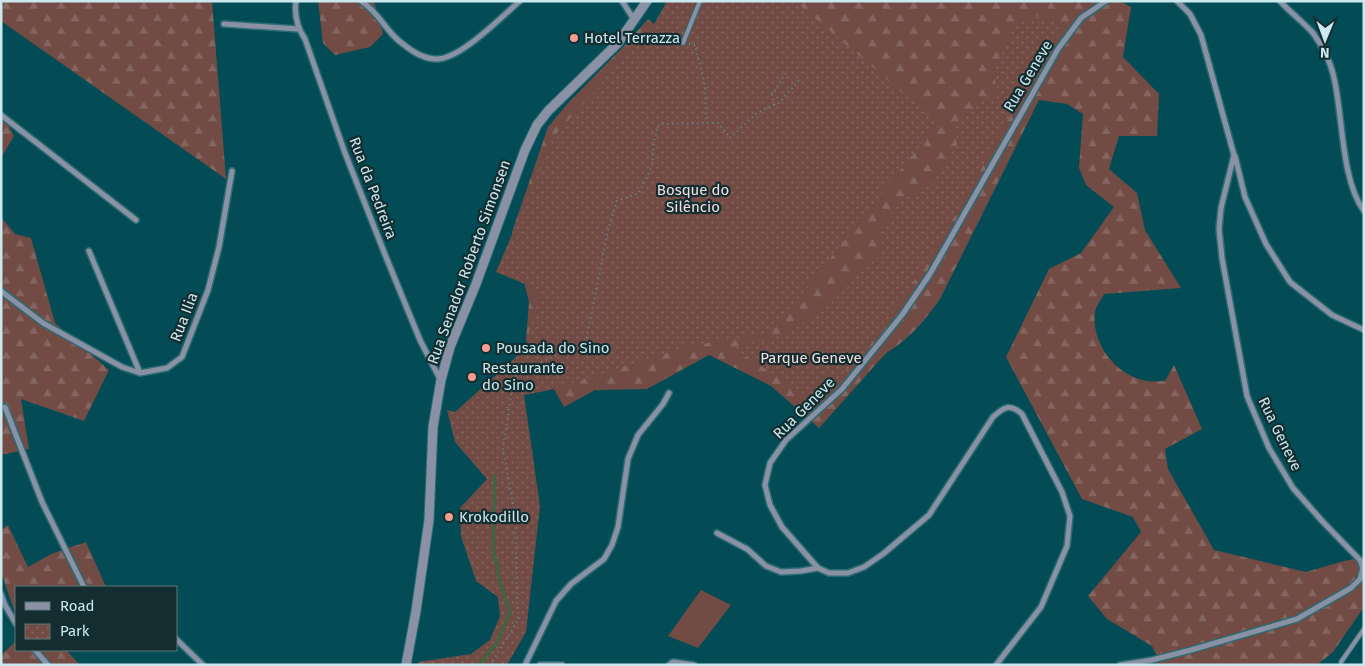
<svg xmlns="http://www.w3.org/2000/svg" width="1365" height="666" font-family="'Fira Sans',sans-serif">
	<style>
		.grass { fill: #724b45 }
		.forest { fill: url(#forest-firs) }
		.park { fill: url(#park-dots) }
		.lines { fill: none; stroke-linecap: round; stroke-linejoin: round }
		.stream { stroke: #376a41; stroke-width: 3 }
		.service-casing { stroke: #2b6b73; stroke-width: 6 }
		.minor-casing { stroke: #2b6b73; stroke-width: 8 }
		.tertiary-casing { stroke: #2b6b73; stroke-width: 11 }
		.path { stroke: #5a9098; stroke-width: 2; stroke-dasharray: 1 4; stroke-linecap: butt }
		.service { stroke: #8a91a4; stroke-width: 4 }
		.minor { stroke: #8a91a4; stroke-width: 5 }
		.tertiary { stroke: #8a91a4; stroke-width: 9 }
		.poi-dot { fill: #f59d90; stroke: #142d31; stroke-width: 2 }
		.labels { text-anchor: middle; stroke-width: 4.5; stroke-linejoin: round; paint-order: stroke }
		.poi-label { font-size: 15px; fill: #cae8ed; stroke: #142d31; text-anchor: start }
		.street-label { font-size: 15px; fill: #cae8ed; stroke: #142d31 }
		.park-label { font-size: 15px; fill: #f3dfdc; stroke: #142d31 }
	</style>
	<defs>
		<pattern id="forest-firs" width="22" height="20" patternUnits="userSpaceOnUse" patternTransform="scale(1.25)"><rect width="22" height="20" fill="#724b45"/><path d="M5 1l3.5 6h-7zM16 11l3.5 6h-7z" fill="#856560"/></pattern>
		<pattern id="park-dots" width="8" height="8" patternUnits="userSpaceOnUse" patternTransform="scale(1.25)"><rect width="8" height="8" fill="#724b45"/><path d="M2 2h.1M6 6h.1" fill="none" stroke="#856560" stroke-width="1.8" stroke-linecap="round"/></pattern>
	</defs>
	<rect width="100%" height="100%" fill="#034c55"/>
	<!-- grass -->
	<path class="grass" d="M701 590 731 605 698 648 668 636Z"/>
	<!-- forest -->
	<path class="forest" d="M1 1H212L226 179 1 21Z
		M318 1H374L383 34 370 47 335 55 323 43Z
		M740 1H1119L1131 7 1123 57 1159 94 1157 136H1119L1109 169 1137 193 1145 230 1181 288 1104 294C1101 300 1096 306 1095 312 1091 343 1115 375 1146 381 1151 382 1159 381 1165 381L1174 365 1202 429 1165 449 1168 469 1214 550 1306 572 1344 561 1364 557V607L1333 652 1317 665H1156V654L1152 646 1107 619 1088 596 1141 532 1133 517 1082 499 1006 357 1049 269 1081 253 1114 207 1086 185 1079 168 1083 114 1067 104 1039 100 940 299C925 320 909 340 886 353L819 428 771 386 709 355 647 389 595 390 564 407 526 340 529 302 512 232 548 127 568 103 626 44 648 19 677 42Z
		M1 118 5 120 14 136 1 158Z
		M1 217 15 234 31 238 55 323 109 370 84 421 21 399 29 449 1 455Z
		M8 525 28 567 51 554 86 542 106 587H16V616L1 572V530Z
		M16 641V650H66L80 665H2L1 655Z"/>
	<!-- park -->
	<path class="park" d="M667 1H795L938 123 771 333 688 346 550 390 524 395 540 506 526 632 507 665H418V662L471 654 490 640 500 616 498 597 476 581 461 536 460 508 487 479 455 442 447 410 455 412 525 349 540 290 496 272 554 136 653 26Z
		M1039 15 1063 26 999 135 976 179 942 238 896 308 873 342 817 402 733 348 781 335 797 327 845 290 859 273 882 254 881 232 901 200 932 184 957 144 955 124 997 90 993 72 1015 25Z"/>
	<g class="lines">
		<!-- stream -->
		<path class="stream" d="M479 665 496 644 510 613 500 582 493 547 495 476"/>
		<defs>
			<path id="service" d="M683 43 700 1
				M1341 662 1364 629"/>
			<path id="minor" d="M296 1C294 15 297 27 305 39L345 153 386 257 420 340 440 379
				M361 1C379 13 384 28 398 40 409 49 420 58 435 59 459 61 501 17 520 1
				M622 1 635 21
				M1280 1C1290 12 1303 22 1313 33 1322 45 1331 63 1334 78 1343 116 1341 180 1364 211
				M224 24 298 29
				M1 115 136 220
				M1235 156 1245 197 1266 244 1290 282 1332 315 1364 330
				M89 251 140 373
				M1 291 43 323 122 367 140 373 167 368 182 357 208 290 219 247 232 171
				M5 407 42 502 84 587
				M717 533 747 549 766 566 781 572 801 571 818 568
				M1 594 5 605 16 624
				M176 639 203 665
				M35 650 48 665
				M525 665 556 601 571 584 604 559 612 545 618 527 628 459 638 435 663 404 669 393
				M540 665H562
				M669 665 673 662 694 665
				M996 665 1041 607 1067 546 1070 516 1062 492 1022 414C1010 403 1004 407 993 417L929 515 883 554 864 567 848 573H829L818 568 782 527 770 505 765 485 770 463 786 440 842 389 902 315 930 274 1058 49 1081 18 1106 1
				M1120 665 1152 660 1191 650 1297 619 1351 588 1360 579 1363 568 1360 560 1323 522 1293 488 1269 448 1247 396 1222 258 1219 229 1221 208 1234 155 1201 35 1190 14 1177 1"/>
			<path id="tertiary" d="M406 665 416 611 429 520 433 427 441 380 450 347 476 284 525 150 537 125 548 111 618 43 647 1"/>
		</defs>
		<!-- service casing -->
		<use href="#service" class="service-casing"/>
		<!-- minor casing -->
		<use href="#minor" class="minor-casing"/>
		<!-- tertiary casing -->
		<use href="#tertiary" class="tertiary-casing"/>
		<!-- path -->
		<path class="path" d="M689 44 695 45 705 85 706 123
			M774 105 772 95 786 73
			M490 665 519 619 517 603 515 515 503 449 514 376 564 351 585 346 608 230 617 201 639 193 652 166 654 141 659 124 718 123 730 138 758 112 779 103 801 78"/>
		<!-- service -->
		<use href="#service" class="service"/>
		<!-- minor -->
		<use href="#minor" class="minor"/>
		<!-- tertiary -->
		<use href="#tertiary" class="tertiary"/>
	</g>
	<!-- markers -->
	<g class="poi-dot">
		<circle cx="574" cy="38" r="5"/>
		<circle cx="486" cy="348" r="5"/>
		<circle cx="472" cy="377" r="5"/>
		<circle cx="449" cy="517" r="5"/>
	</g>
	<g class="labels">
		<!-- poi labels -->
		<g class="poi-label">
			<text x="584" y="43">Hotel Terrazza</text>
			<text x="496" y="353">Pousada do Sino</text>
			<text x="482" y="373">Restaurante<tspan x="482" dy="17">do Sino</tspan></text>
			<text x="459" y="522">Krokodillo</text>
		</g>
		<!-- street labels -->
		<g class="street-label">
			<text transform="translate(1028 76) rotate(-59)" y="5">Rua Geneve</text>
			<text transform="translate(373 188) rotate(69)" y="5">Rua da Pedreira</text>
			<text transform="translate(469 262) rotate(-70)" y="5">Rua Senador Roberto Simonsen</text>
			<text transform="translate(184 317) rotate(-69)" y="5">Rua Ilia</text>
			<text transform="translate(804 408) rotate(-45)" y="5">Rua Geneve</text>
			<text transform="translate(1280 434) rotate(64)" y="5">Rua Geneve</text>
		</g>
		<!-- park labels -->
		<g class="park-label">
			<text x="693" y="195">Bosque do<tspan x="693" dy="17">Silêncio</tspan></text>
			<text x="811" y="363">Parque Geneve</text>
		</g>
	</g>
	<!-- border -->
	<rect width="1365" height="666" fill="none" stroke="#cae8ed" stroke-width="5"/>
	<!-- legend -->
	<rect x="15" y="586" width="162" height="65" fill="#142d31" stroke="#5d787c"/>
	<rect x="25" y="602" width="25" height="8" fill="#8a91a4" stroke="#5d787c"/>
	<text x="60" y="611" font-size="15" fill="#cae8ed">Road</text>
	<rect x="25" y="624" width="25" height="15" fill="url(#park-dots)" stroke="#5d787c"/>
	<text x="60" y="636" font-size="15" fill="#cae8ed">Park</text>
	<!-- north arrow -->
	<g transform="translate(1325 40) rotate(181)" stroke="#142d31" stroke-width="4" paint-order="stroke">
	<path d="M0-4L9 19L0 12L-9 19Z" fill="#cae8ed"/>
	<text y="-8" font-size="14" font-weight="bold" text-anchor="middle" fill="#cae8ed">N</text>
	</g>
</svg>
